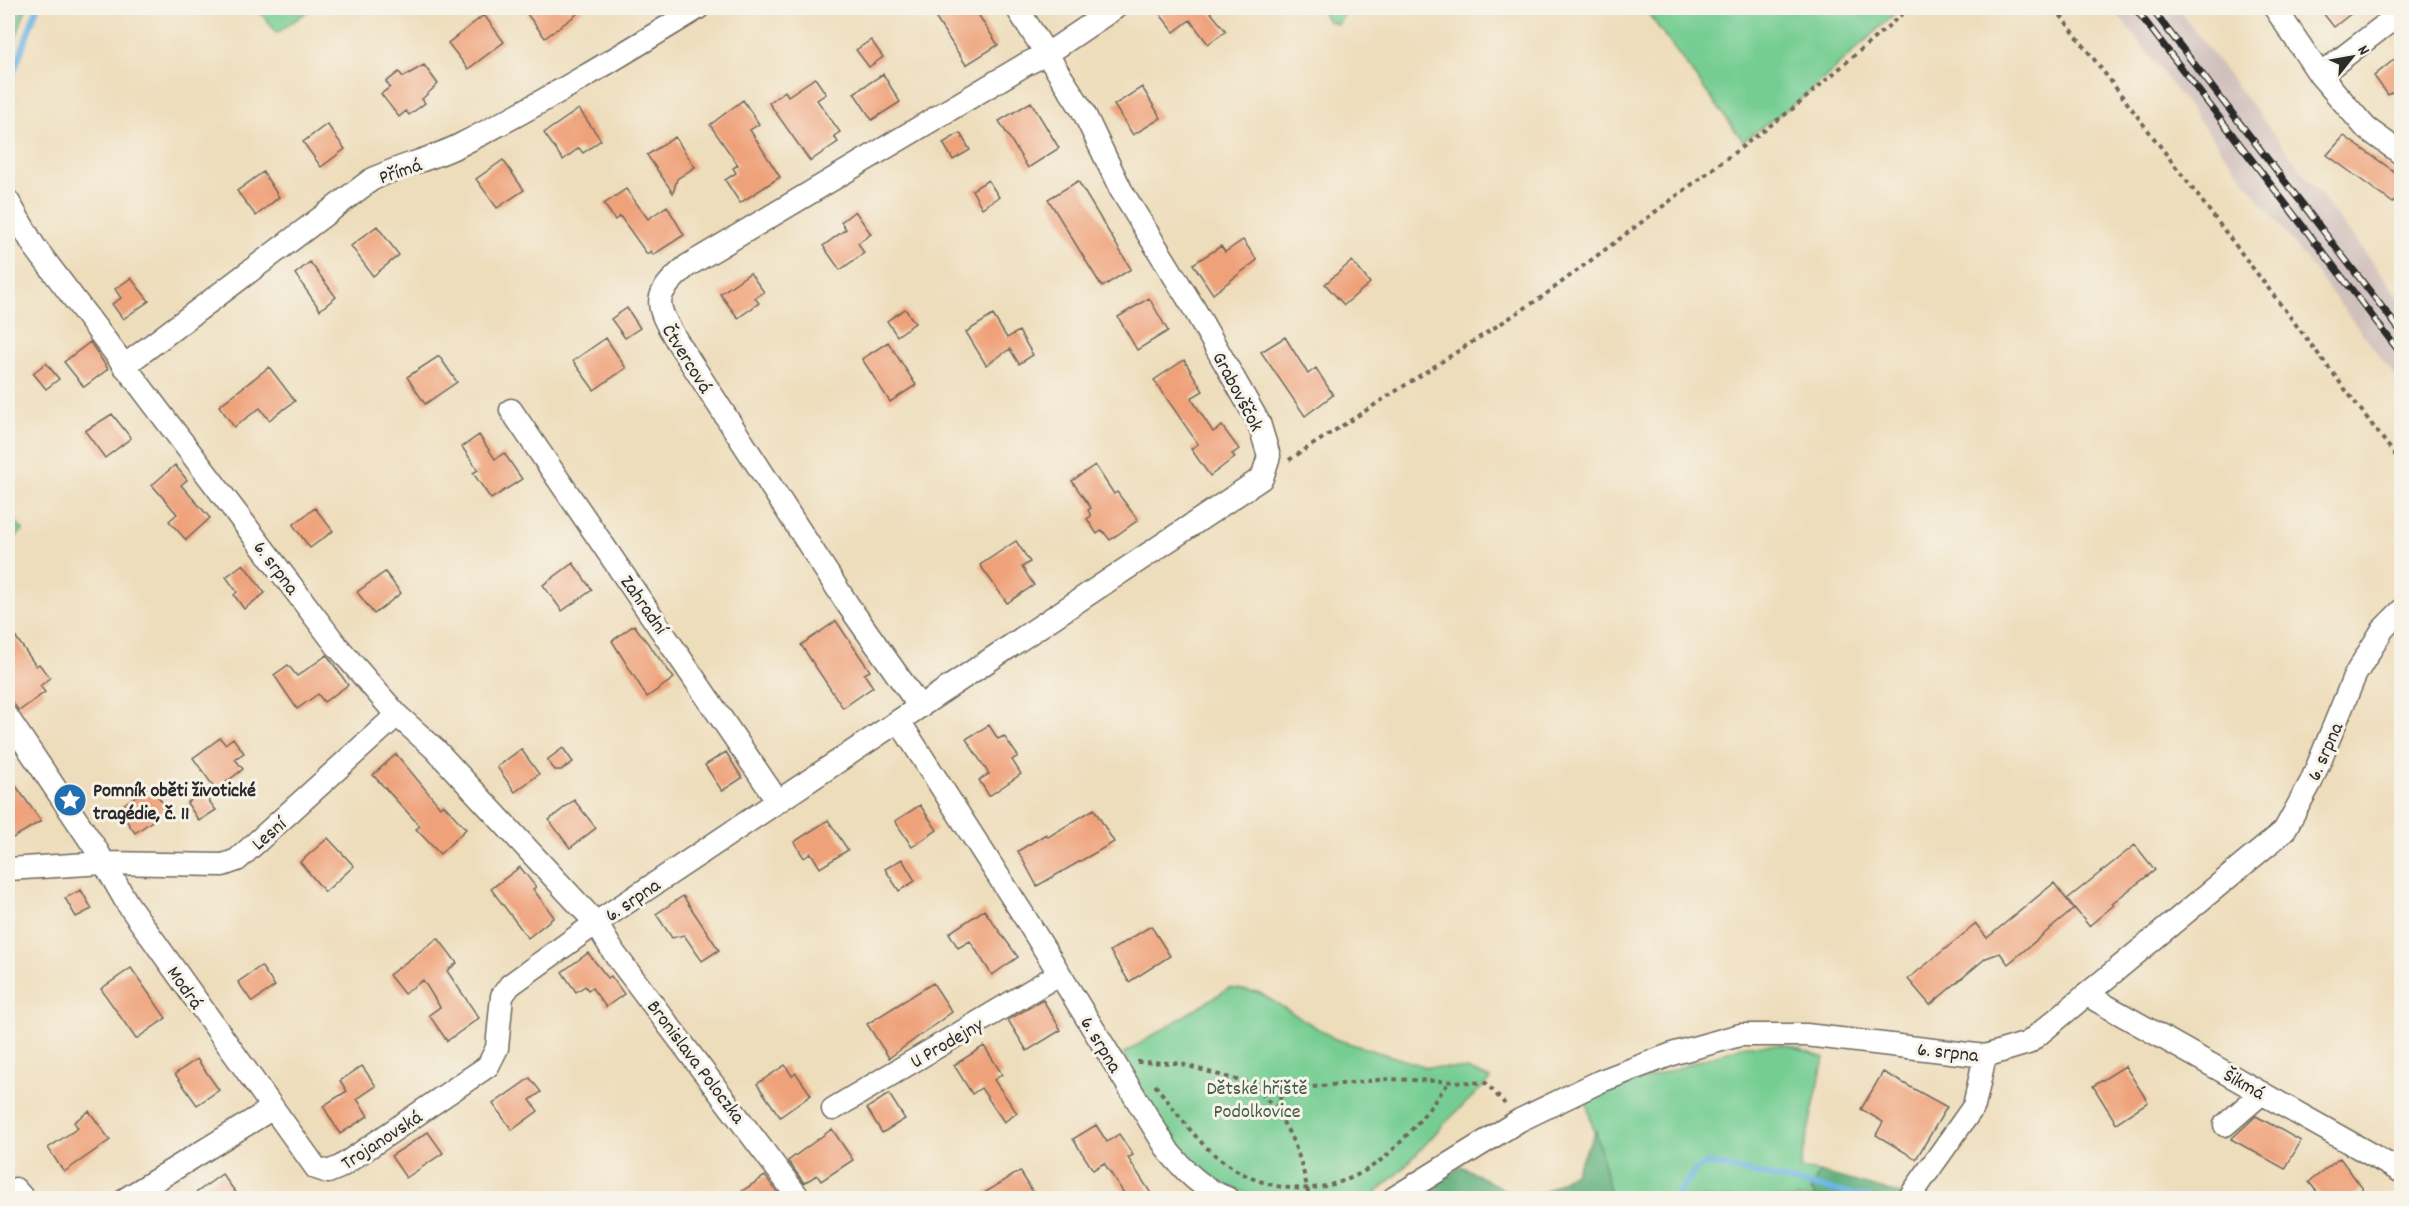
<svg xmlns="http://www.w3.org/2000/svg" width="2409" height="1206" font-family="Dekko,sans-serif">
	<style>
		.industrial { fill: #d0c0bc }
		.green { fill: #74cd93; stroke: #507c5f; stroke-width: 1.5 }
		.forest { fill: #5fb07d; stroke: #456e54; stroke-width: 1.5 }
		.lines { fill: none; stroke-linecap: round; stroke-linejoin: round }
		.stream { stroke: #6cb4e3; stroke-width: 6 }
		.building { fill: #efa179 }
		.minor-casing { stroke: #6f695d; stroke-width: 25 }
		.path { stroke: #6f695d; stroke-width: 4; stroke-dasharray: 4.5 4.5; stroke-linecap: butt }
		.minor { stroke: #fff; stroke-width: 22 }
		.rail-casing { stroke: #2b2b2b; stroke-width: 7 }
		.rail { stroke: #f7f3e8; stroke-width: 4.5; stroke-dasharray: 14; stroke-linecap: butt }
		.labels { text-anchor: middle; stroke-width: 6; stroke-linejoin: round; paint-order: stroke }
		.street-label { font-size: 20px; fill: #2b2b2b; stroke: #f7f3e8 }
		.poi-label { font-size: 20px; font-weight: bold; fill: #2b2b2b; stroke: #f7f3e8; text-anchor: start }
		.park-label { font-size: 20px; fill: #415c4a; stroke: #f7f3e8 }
	</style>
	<rect width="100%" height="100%" fill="#f7f3e8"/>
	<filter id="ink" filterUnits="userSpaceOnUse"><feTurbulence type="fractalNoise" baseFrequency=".0167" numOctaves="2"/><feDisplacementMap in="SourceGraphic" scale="12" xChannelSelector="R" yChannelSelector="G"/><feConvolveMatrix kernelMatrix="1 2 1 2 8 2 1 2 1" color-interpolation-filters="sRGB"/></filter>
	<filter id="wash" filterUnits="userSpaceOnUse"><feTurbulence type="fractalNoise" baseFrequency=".008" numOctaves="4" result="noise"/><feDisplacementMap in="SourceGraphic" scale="24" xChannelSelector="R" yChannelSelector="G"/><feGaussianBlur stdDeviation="1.35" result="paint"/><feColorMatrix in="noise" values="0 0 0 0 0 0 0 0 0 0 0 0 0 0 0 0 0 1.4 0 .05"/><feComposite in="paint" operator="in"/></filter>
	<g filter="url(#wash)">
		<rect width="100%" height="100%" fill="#edb"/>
		<!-- industrial -->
		<path class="industrial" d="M2113 8H2177L2401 300V384Z"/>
		<!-- green -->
		<path class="green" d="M8 8H26L8 60Z
			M257 8H312L277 33Z
			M1320 8H1347L1338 24 1328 21Z
			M1644 8H1901L1805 96 1743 141Z
			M8 513 23 530 14 539 8 532Z
			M1229 988 1258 992 1335 1039 1427 1067 1467 1069 1491 1079 1443 1125 1401 1171 1371 1197 1258 1198 1215 1181 1177 1151 1134 1079 1123 1054Z
			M1746 1045H1786L1824 1058 1800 1169 1819 1172 1811 1191 1817 1198H1616L1610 1191 1581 1083 1613 1090Z"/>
		<!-- forest -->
		<path class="forest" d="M1596 1131 1610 1191 1616 1198H1535L1574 1173Z
			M1461 1166 1519 1198H1429L1428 1194Z
			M1819 1172 1915 1198H1817L1811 1191Z"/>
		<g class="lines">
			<!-- stream -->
			<path class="stream" d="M8 88 37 8
				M1674 1198 1696 1170 1707 1163 1870 1198"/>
		</g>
		<g id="blocks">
			<!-- building -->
			<path class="building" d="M536 8H585L545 38 527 14Z
				M929 8H974L998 45 966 65Z
				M1155 8H1207L1226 31 1208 44 1190 20 1174 32Z
				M2319 8H2358L2334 27Z
				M484 15 504 42 468 69 448 43Z
				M871 40 883 57 869 67 856 50Z
				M2402 53V84L2388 95 2374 76Z
				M424 65 438 84 422 99 425 103 409 115 406 111 399 117 381 94 390 87 386 82 399 72 403 77Z
				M883 74 900 102 872 120 854 93Z
				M815 78 826 94 817 100 840 132 834 136 838 142 810 161 769 103 785 91 788 96Z
				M1142 87 1161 118 1133 135 1114 105Z
				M743 100 759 124 750 130 780 177 740 203 725 180 736 173 733 168 738 165 710 125Z
				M1031 102 1059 148 1028 168 999 121Z
				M579 109 601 140 583 153 579 148 563 160 544 133Z
				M327 124 345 149 321 167 303 142Z
				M960 133 970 150 953 160 943 143Z
				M2344 136 2402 177V190L2393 203 2327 155Z
				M675 137 695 167 677 179 673 193 647 155Z
				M503 160 524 190 497 208 476 179Z
				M263 172 279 197 256 216 237 191Z
				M988 180 999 197 982 208 972 190Z
				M1078 181 1131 269 1102 287 1048 199Z
				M626 189 648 219 667 206 684 235 653 255 651 251 647 254 620 216 615 220 604 204Z
				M855 211 871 234 858 243 864 253 840 270 823 246 846 229 841 222Z
				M377 226 399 255 373 276 351 246Z
				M1243 240 1257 260 1213 294 1193 264 1221 246 1225 252Z
				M1352 261 1370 283 1344 305 1325 284Z
				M310 262 336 297 320 310 295 274Z
				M750 273 764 292 755 298 759 303 738 318 720 294Z
				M131 278 149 301 123 319 112 304 121 298 115 289Z
				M1149 298 1168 331 1137 350 1118 317Z
				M627 308 640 328 625 338 611 319Z
				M905 309 915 323 897 336 887 321Z
				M993 315 1007 338 1019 331 1033 355 1019 364 1010 349 986 365 966 332Z
				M1285 337 1308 374 1316 368 1333 395 1305 416 1261 352Z
				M606 338 626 368 594 390 573 361Z
				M90 342 108 369 84 387 64 362Z
				M888 342 916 385 890 402 862 359Z
				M439 356 457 382 425 404 407 377Z
				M1184 360 1203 391 1191 398 1213 432 1222 426 1239 449 1232 454 1235 457 1210 476 1191 449 1198 444 1154 380Z
				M46 363 59 379 46 389 33 373Z
				M269 367 295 401 269 420 260 408 234 427 219 406Z
				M112 414 131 438 105 458 85 431Z
				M479 435 495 459 504 453 522 479 491 499 473 473 478 470 462 447Z
				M175 465 187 480 181 485 210 518 186 540 169 521 177 514 152 485Z
				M1095 465 1114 494 1117 492 1138 520 1110 540 1102 530 1097 534 1087 519 1091 516 1088 510 1091 508 1072 481Z
				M315 508 333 531 310 548 293 525Z
				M1016 541 1030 562 1022 567 1034 585 1007 603 980 565Z
				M573 563 592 590 562 611 543 585Z
				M243 564 265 593 244 609 234 595 237 592 226 577Z
				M385 572 401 593 374 614 357 592Z
				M836 621 870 671 864 674 873 687 843 708 801 645Z
				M634 625 674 678 647 697 612 641Z
				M8 626 36 666 39 664 50 678 40 686 45 692 19 711 8 696Z
				M327 655 348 685 324 702 318 694 297 709 274 675 288 665 297 676Z
				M989 725 998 739 1004 736 1018 756 1012 760 1021 774 989 796 979 780 989 774 966 739Z
				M220 738 225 744 233 738 244 753 235 759 243 769 216 790 193 758Z
				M563 748 573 762 561 770H555L547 760Z
				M521 749 539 774 515 792 497 767Z
				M726 752 742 778 722 791 705 765Z
				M396 754 440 807 443 804 466 829 440 854 416 829 420 826 373 775Z
				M8 775 41 821 8 841Z
				M150 786 168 810 135 833 118 809Z
				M202 792 216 810 199 821 187 803Z
				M574 800 596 828 570 848 549 820Z
				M920 805 937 830 912 847 895 821Z
				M1094 809 1114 842 1037 886 1018 851 1046 834 1048 837Z
				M828 820 848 850 820 868 811 853 804 858 794 842Z
				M328 838 354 866 325 892 300 862Z
				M2135 845 2155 870 2112 903 2114 905 2089 926 2067 899Z
				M902 859 915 881 899 891 885 869Z
				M520 867 536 887 533 889 554 917 528 938 491 889Z
				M2054 883 2074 909 2008 964 2000 953 1986 958 1930 1005 1908 979 1976 924 1987 938Z
				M81 890 92 909 76 917 65 898Z
				M683 896 719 950 702 961 684 935 672 938 656 914Z
				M984 910 1018 957 992 975 970 941 958 948 949 933Z
				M1151 926 1170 956 1129 982 1110 951Z
				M438 938 457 963 447 971 479 1018 447 1041 429 1015 440 1007 423 980 404 994 389 975Z
				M588 953 608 978 611 976 624 994 606 1007 592 988 588 990 585 986 576 992 562 972Z
				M261 966 275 986 252 1002 238 982Z
				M131 968 166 1018 136 1039 101 989Z
				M933 983 952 1012 889 1058 867 1024Z
				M1043 1000 1061 1030 1027 1051 1008 1020Z
				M984 1046 1002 1074 994 1080 1017 1113 1004 1122 981 1088 972 1094 954 1065Z
				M197 1059 219 1090 197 1105 175 1074Z
				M785 1065 792 1076 796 1073 811 1095 780 1117 757 1084Z
				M362 1066 376 1086 357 1099 368 1116 340 1134 323 1106 347 1091 340 1081Z
				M2125 1066 2148 1102 2116 1123 2093 1086Z
				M1883 1072 1947 1107 1916 1159 1876 1135 1883 1122 1861 1109Z
				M530 1078 541 1092 530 1100 538 1111 512 1130 493 1104Z
				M889 1094 905 1119 882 1133 867 1108Z
				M89 1111 110 1140 64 1172 48 1148 78 1128 74 1122Z
				M2256 1116 2301 1141 2285 1169 2231 1139Z
				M1096 1125 1107 1142 1119 1134 1133 1155 1128 1158 1154 1198H1127L1104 1163 1093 1170 1073 1139Z
				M832 1129 853 1160 821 1181 817 1175 804 1183 788 1161Z
				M428 1132 443 1153 406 1178 391 1156Z
				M2340 1158 2363 1189 2350 1198H2322L2309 1182Z
				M1020 1171 1033 1192 1022 1198H976Z
				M222 1174 240 1198H189Z
				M765 1176 782 1198H731Z"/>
		</g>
	</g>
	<g filter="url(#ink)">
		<use href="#blocks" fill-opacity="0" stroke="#6f695d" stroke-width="1.5"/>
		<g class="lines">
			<defs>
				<path id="minor" d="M2275 8 2320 75 2366 128 2402 154
					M2320 75 2402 12
					M8 201 34 246 337 646 397 715 435 749 596 923 1262 478 1269 456 1259 423 1192 305 1121 190 1083 111 1017 8
					M124 366 371 180C400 165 430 160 460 145 541 104 620 56 698 8
					M511 410 777 800
					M920 707 848 605 677 341C654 303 652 296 687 266L1026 64 1047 54 1115 8
					M8 718 96 849 127 903 273 1108
					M899 721 1024 916 1169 1152C1186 1172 1202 1189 1227 1198
					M8 869 104 863 223 865 237 860 397 715
					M2087 995 2402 1172
					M833 1109 1059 974
					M2225 1125 2262 1093
					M15 1189 23 1198
					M127 1198 273 1108 316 1168 328 1172 340 1167 488 1066 497 1048 502 996 510 985 596 923 614 953 799 1198
					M1394 1198 1520 1120 1601 1081 1675 1053 1740 1035H1806L1985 1056 2028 1043 2284 831 2311 782 2355 675 2383 629 2402 610
					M1909 1198 1974 1106 1985 1056"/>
			</defs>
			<!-- minor casing -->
			<use href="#minor" class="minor-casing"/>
			<!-- path -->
			<path class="path" d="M2055 8 2402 464
				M1289 460 1542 297 1795 107 1909 8
				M1137 1062 1178 1063 1275 1091 1388 1079 1486 1083 1505 1104
				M1155 1085C1171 1104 1186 1127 1204 1145 1257 1197 1326 1204 1385 1157 1410 1135 1430 1107 1450 1081
				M1255 1086C1288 1121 1301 1152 1309 1198
				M1276 1108 1283 1090"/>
			<!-- minor -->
			<use href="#minor" class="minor"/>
			<defs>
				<path id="rail" d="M2135 8 2402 355
					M2151 8 2402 333"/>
			</defs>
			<!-- rail casing -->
			<use href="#rail" class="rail-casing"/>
			<!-- rail -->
			<use href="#rail" class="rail"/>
		</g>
	</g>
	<!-- icons -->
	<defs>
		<symbol id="sight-disc" viewBox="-11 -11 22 22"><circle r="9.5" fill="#1f6fb2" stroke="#f7f3e8"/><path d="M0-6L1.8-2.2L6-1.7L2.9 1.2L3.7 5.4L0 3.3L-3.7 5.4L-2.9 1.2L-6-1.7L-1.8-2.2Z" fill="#fff"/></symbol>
	</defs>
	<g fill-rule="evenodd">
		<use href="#sight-disc" x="51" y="781" width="38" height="38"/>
	</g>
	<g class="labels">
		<!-- street labels -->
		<g class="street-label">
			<text transform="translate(400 170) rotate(-19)" y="7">Přímá</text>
			<text transform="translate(688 358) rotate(58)" y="7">Čtvercová</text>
			<text transform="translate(1239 391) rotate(62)" y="7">Grabovščok</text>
			<text transform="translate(277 567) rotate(53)" y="7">6. srpna</text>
			<text transform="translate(645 604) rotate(55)" y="7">Zahradní</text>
			<text transform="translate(2324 751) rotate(-66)" y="7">6. srpna</text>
			<text transform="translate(268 833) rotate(-41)" y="7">Lesní</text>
			<text transform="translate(632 899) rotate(-34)" y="7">6. srpna</text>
			<text transform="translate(186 987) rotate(55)" y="7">Modrá</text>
			<text transform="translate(946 1042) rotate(-30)" y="7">U Prodejny</text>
			<text transform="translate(1102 1044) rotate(59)" y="7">6. srpna</text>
			<text transform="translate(1948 1051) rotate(6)" y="7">6. srpna</text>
			<text transform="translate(697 1061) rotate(53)" y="7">Bronislava Poloczka</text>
			<text transform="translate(2245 1083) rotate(29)" y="7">Šikmá</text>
			<text transform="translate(381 1139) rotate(-33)" y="7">Trojanovská</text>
		</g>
		<!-- poi labels -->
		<g class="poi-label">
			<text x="93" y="796">Pomník oběti životické<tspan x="93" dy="23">tragédie, č. 11</tspan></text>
		</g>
		<!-- park labels -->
		<g class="park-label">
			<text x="1257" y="1094">Dětské hřiště<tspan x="1257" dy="23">Podolkovice</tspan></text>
		</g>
	</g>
	<!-- margin -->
	<rect width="2409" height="1206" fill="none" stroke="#f7f3e8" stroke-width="30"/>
	<!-- north arrow -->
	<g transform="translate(2352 57) rotate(59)" stroke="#f7f3e8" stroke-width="4.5" paint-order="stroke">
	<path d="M0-4.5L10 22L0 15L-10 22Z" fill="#2b2b2b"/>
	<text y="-9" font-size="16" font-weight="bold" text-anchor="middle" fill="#2b2b2b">N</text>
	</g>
</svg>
